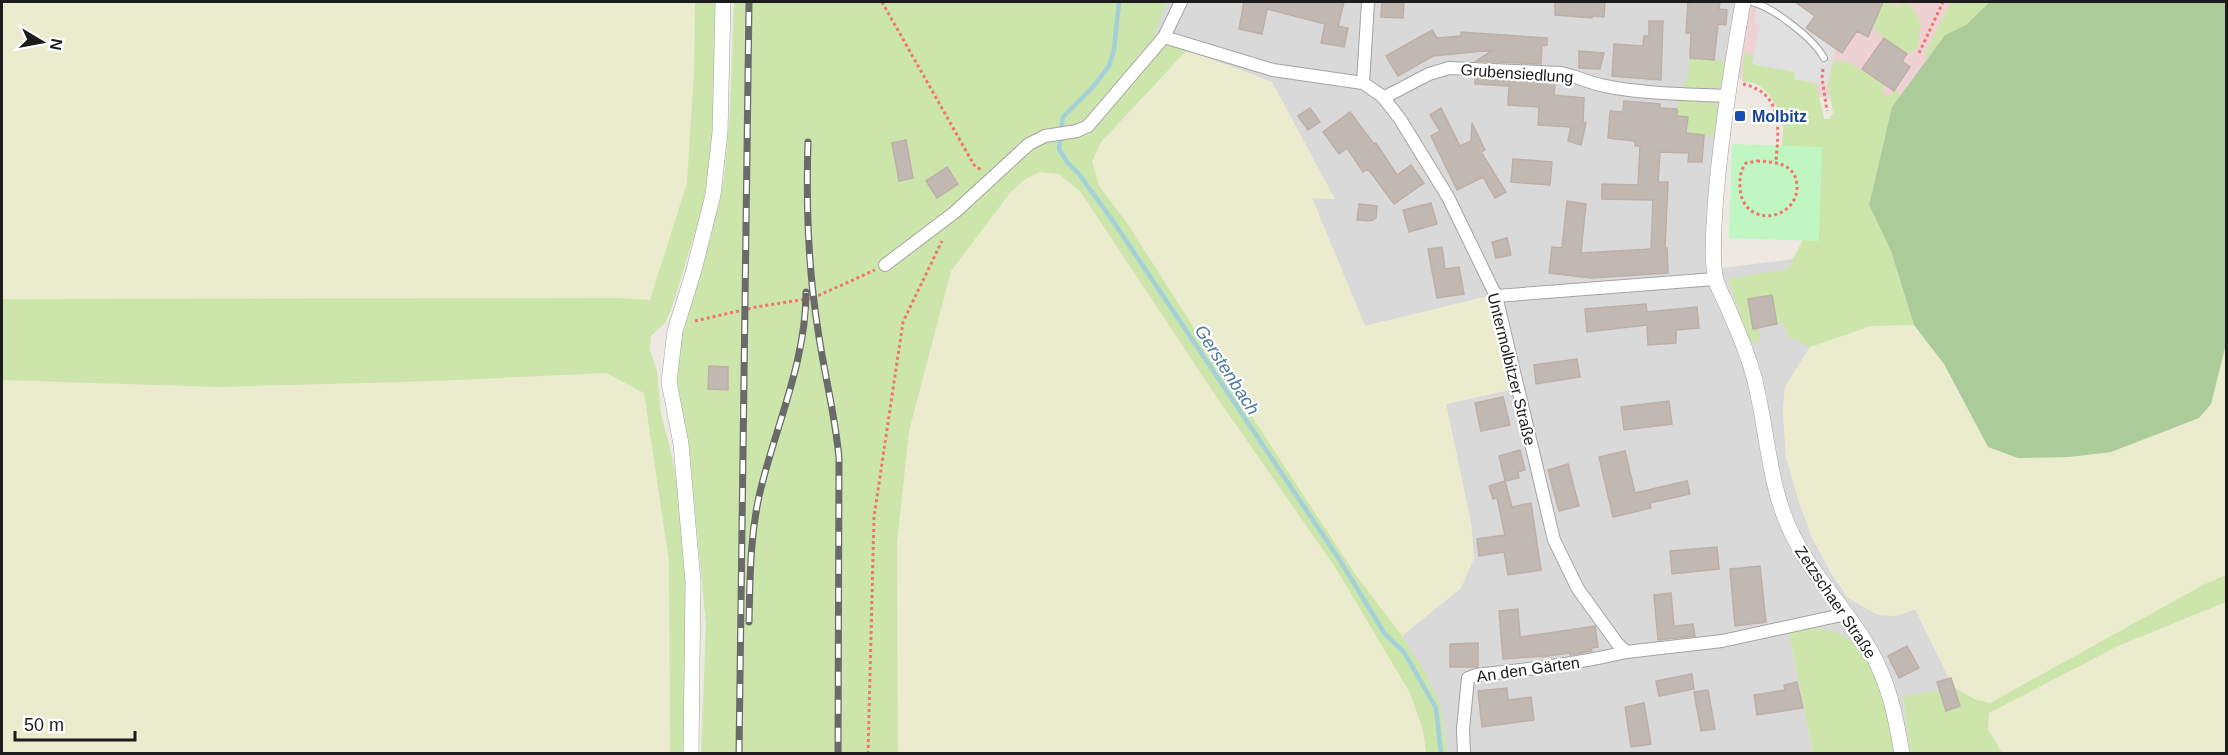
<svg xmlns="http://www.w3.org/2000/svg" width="2228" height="755" font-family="Arial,sans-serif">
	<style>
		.residential { fill: #dad9d9 }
		.commercial { fill: #eed2d3 }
		.farmland { fill: #ebebce }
		.grass { fill: #cbe5aa }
		.forest { fill: #abcb99 }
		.park { fill: #c0f6c1 }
		.parking { fill: #e0e0e0 }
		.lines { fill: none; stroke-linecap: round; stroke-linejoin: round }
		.stream { stroke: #a4d0d9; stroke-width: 4.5 }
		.building { fill: #c1b8b2; stroke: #beafa6; stroke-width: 1.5 }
		.service-casing { stroke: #a3a3a3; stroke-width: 8 }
		.minor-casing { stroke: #a3a3a3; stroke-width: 14 }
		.tertiary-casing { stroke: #a3a3a3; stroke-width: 16 }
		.path { stroke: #f2746e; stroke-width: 3; stroke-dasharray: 3 3; stroke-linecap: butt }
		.service { stroke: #fff; stroke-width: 6 }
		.minor { stroke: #fff; stroke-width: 12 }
		.tertiary { stroke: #fff; stroke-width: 15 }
		.rail-casing { stroke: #6a6a6a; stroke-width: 7 }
		.rail { stroke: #fff; stroke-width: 4.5; stroke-dasharray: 14; stroke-linecap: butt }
		.transit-dot { fill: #1a4fb4; stroke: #fff; stroke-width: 2 }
		.labels { text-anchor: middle; stroke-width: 4.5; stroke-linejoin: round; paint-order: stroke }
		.street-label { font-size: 16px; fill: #1c1c1c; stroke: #fff }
		.transit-label { font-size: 16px; font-weight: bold; fill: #164399; stroke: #fff; text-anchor: start }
		.water-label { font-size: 18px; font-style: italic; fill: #4b7aa0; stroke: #fff }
	</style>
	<rect width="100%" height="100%" fill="#ede9e2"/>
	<!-- residential -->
	<path class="residential" d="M1167 2H1751L1728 133 1722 215V268L1793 259 1810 347 1785 387 1783 411 1786 457 1798 499 1812 538 1831 573 1848 598 1895 616 1915 609 1953 687 1903 697 1910 753H1894L1883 699 1865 658 1847 639 1789 633 1813 753H1447L1440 704 1424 670 1402 636 1461 588 1474 558 1471 523 1446 404 1509 390 1489 296 1365 326 1312 198 1334 199 1272 82 1187 50 1155 32Z"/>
	<!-- commercial -->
	<path class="commercial" d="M1748 2H2008L1902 115 1734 78Z"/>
	<!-- farmland -->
	<path class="farmland" d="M2 2H695L694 70 687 183 651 300 618 298 2 299Z
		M1187 50 1272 82 1335 199 1312 198 1365 326 1489 296 1509 390 1446 404 1471 523 1474 558 1461 588 1402 636 1355 574 1199 336 1127 223 1099 186 1092 161 1101 142Z
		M1039 172 1059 174 1080 191 1218 399 1337 570 1410 693 1423 730 1426 753 898 754 897 542 909 431 951 271 1010 193 1024 180Z
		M1914 325 1944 364 1960 398 2111 452 2199 418 2211 404 2226 344V575L2203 585 1989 703 1974 699 1953 687 1916 609 1895 616 1878 615 1848 598 1812 538 1798 499 1786 457 1783 411 1785 387 1810 347 1871 326Z
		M606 373 645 393 669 561 670 753 2 754V380L219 387 435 381Z
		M2226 602V753H2002L1987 729 1989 713 1998 707 2118 646Z"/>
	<!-- grass -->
	<path class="grass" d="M695 2H716L715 93 711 163 700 217 671 310 665 323 651 336 650 350 657 371 661 414 673 460 679 501 689 594 687 753H670L669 561 644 393 606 373 435 381 219 387 2 380V299L618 298 650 300 687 183 694 70Z
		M734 2H1167L1155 32 1187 50 1101 142 1092 161 1099 186 1127 223 1199 336 1355 574 1402 636 1424 670 1440 704 1447 753H1426L1423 730 1410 693 1337 570 1218 399 1080 191 1059 174 1039 172 1024 180 1010 193 951 271 909 431 897 542 898 753 701 754 706 624 694 501 674 393 677 347 702 263 724 179 730 111Z
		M1883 2 1900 7 1901 2 1910 5 1921 23 1918 48 1907 54 1884 38 1872 26Z
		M1951 2H1990L1966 25 1945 35 1928 58 1924 55Z
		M1744 53 1750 54 1753 58 1752 63 1796 72 1794 79 1816 83 1824 119H1829L1833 113 1828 85 1833 61H1846L1885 85 1881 91 1889 97 1895 89 1900 96 1892 107 1869 205 1891 251 1914 325 1871 326 1810 347 1788 336 1783 323 1777 324 1772 295 1748 299 1753 328H1758L1761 340 1750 343 1728 279 1788 269 1807 232 1781 158 1783 129 1781 113 1766 91 1757 84 1742 81Z
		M1690 56 1694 59 1726 61 1721 84 1714 90 1683 88 1684 81H1688Z
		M1679 98 1713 101 1718 108 1714 136 1693 134 1687 128 1688 117 1677 116Z
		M2226 575V602L2118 646 1989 713 1988 729 2002 753H1910L1903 697 1953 687 1974 699 1990 703 2203 585Z
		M1808 628C1822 629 1836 630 1848 639 1876 661 1891 719 1894 753H1813L1789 633Z"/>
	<!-- forest -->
	<path class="forest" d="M1990 2H2226V344L2211 404 2199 418 2111 452 2069 457 2018 458 1988 447 1944 364 1914 325 1891 251 1869 205 1892 107 1945 35 1966 25Z"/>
	<!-- park -->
	<path class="park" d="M1732 144 1822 147 1819 241 1729 238Z"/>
	<!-- parking -->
	<path class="parking" d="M1758 2H1795L1815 16 1807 28 1835 48 1828 85 1794 79 1795 72 1752 64 1759 27 1754 22Z"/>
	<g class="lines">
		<!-- stream -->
		<path class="stream" d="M1119 2 1114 50 1109 66 1092 88 1063 117 1059 149 1067 162 1079 174 1115 224 1339 559 1385 634 1404 652 1436 708 1441 754"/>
	</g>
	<!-- building -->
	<path class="building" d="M1244 2H1344L1338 26 1348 28 1344 47 1321 43 1325 24 1267 9 1262 34 1239 29Z
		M1382 2H1404L1403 18 1381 17Z
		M1555 2H1605L1604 17 1592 16V18L1555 15Z
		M1688 2H1720L1719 9 1727 10 1726 25 1718 24 1714 60 1690 58 1691 33H1686Z
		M1795 2H1883L1868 37 1857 31 1842 53 1806 28 1815 16Z
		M1649 21H1663L1661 80 1612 76 1614 44 1643 46 1644 36H1649Z
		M1432 30 1437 38 1461 36V32L1547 38V45L1542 46 1541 64 1476 61 1493 50 1433 56 1398 76 1386 56Z
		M1884 38 1907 54 1902 61 1910 67 1894 91 1862 69Z
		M1579 51 1604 53 1600 69 1579 68Z
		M1475 77 1555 81 1554 95 1584 98 1583 122 1586 123 1581 145 1568 141 1571 127 1538 125 1539 107 1508 105 1509 86 1475 84Z
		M1624 101 1660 104V108L1677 109V116L1688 117 1686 133 1704 135 1702 162H1688L1689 153 1660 152 1658 182H1668L1665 248H1667L1668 273 1591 278 1549 273 1552 247 1562 248 1567 201 1586 204 1581 253 1651 249 1653 200 1602 199V184L1638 185 1640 146H1635V141L1608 138 1610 111 1623 112Z
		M1310 108 1320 122 1308 130 1298 116Z
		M1441 108 1460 146 1471 141 1472 123 1485 150 1481 152 1506 192 1495 198 1483 177 1457 190 1431 136 1440 131 1430 115Z
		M1350 112 1374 144 1376 143 1397 175 1411 165 1424 183 1394 204 1368 169 1363 172 1347 148 1339 154 1323 132Z
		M906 140 913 178 899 181 892 143Z
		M1513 159 1552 162 1550 185 1511 182Z
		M947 167 958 184 937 198 926 181Z
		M1431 203 1437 224 1409 232 1403 210Z
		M1359 204 1377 206 1376 218 1371 221 1357 220Z
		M1507 238 1511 255 1496 258 1492 242Z
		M1442 247 1445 269 1459 267 1464 294 1437 298 1428 249Z
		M1772 295 1777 324 1753 329 1748 299Z
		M1646 304 1647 312 1697 307 1699 328 1676 330V343L1648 345 1647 325 1587 332 1585 309Z
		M1577 359 1580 377 1536 384 1534 365Z
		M709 366 728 367V390L708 389Z
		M1503 397 1510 425 1481 431 1475 403Z
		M1669 401 1672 424 1624 430 1621 407Z
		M1520 450 1525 470 1518 472 1519 478 1505 481 1499 456Z
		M1625 451 1635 493 1687 481 1690 494 1650 503 1651 508 1613 517 1599 457Z
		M1568 464 1579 506 1559 511 1548 470Z
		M1505 481 1512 507 1531 503 1541 570 1508 575 1504 552 1479 556 1477 539 1505 535 1497 498 1493 499 1489 486Z
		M1717 547 1719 569 1672 574 1670 551Z
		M1760 566 1766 622 1735 626 1730 569Z
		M1671 593 1674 626 1693 624 1695 636 1658 640 1654 595Z
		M1518 609 1520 637 1595 626 1598 647 1591 648 1592 651 1570 655V653L1542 657V656L1503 659 1499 611Z
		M1478 643V667H1450V644Z
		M1907 646 1919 668 1899 678 1888 656Z
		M1692 674 1694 689 1659 696 1656 681Z
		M1951 678 1960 706 1946 711 1937 682Z
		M1797 682 1803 708 1757 715 1754 695 1785 690 1784 685Z
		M1507 688 1508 700 1531 697 1534 720 1482 727 1478 691Z
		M1708 690 1715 729 1701 731 1694 692Z
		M1644 703 1651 744 1631 747 1625 707Z"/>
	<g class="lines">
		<defs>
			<path id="service" d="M1752 2C1773 7 1814 39 1824 58"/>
			<path id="minor" d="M1164 37 1273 70 1363 83 1382 96 1400 119 1448 197 1496 296 1554 540 1578 589 1617 643 1626 652 1722 641 1846 614
				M1363 83 1368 2
				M1383 98 1429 74 1449 68 1560 73C1576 76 1589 83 1605 86 1644 94 1687 94 1727 96
				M885 265 955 212 1029 144 1045 136 1077 131 1088 126 1164 37 1181 2
				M1496 296 1715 279
				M1464 754 1463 729 1468 678 1476 675C1527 670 1576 664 1626 652"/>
			<path id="tertiary" d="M1743 2C1731 70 1720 138 1715 208 1714 227 1711 261 1716 280 1719 291 1726 302 1730 313 1739 333 1748 355 1754 377 1768 431 1768 488 1794 538 1815 579 1848 611 1870 650 1889 683 1896 717 1902 754
				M691 754 693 582 681 444 669 382 675 331 694 270 713 195 720 132 723 2"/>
		</defs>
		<!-- service casing -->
		<use href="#service" class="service-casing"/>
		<!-- minor casing -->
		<use href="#minor" class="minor-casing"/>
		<!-- tertiary casing -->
		<use href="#tertiary" class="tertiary-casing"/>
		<!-- path -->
		<path class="path" d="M882 2 974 165 981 170
			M1919 53 1943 2
			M1823 69 1822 78 1827 111
			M1743 84C1783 93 1779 128 1776 161
			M1757 161C1775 162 1795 163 1797 185 1799 218 1750 229 1741 195 1739 184 1739 172 1746 163Z
			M695 321 756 307 813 298 875 270
			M868 754 874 517 903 322 942 241"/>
		<!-- service -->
		<use href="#service" class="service"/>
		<!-- minor -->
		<use href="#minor" class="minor"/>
		<!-- tertiary -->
		<use href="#tertiary" class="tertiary"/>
		<defs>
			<path id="rail" d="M808 142C806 205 808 268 818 330 824 373 835 414 839 458L838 754
				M749 622C750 576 750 529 762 484 778 421 806 359 806 292
				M739 754 749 2"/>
		</defs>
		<!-- rail casing -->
		<use href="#rail" class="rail-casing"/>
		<!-- rail -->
		<use href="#rail" class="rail"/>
	</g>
	<!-- markers -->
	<rect class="transit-dot" x="1734" y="110" width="12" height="12" rx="3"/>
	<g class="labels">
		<!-- street labels -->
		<g class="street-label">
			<text transform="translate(1517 73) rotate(4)" y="6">Grubensiedlung</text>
			<text transform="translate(1512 369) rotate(76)" y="6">Untermolbitzer Straße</text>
			<text transform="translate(1836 602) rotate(56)" y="6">Zetzschaer Straße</text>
			<text transform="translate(1528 669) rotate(-8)" y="6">An den Gärten</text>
		</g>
		<!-- transit labels -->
		<g class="transit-label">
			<text x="1752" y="122">Molbitz</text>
		</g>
		<!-- water labels -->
		<g class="water-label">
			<text transform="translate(1227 370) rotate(57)" y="6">Gerstenbach</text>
		</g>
	</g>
	<!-- border -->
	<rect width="2228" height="755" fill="none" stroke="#1c1c1c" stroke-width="6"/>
	<!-- north arrow -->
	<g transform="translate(42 42) rotate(100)" stroke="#ffffff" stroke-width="4.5" paint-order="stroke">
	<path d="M0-4.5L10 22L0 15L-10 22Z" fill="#1c1c1c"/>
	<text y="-9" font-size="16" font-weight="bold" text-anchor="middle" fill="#1c1c1c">N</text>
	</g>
	<!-- scale -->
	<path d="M15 731v9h120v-9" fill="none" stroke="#1c1c1c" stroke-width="3"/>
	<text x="24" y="731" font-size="18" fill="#1c1c1c" stroke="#ffffff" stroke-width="4.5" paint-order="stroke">50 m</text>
</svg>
